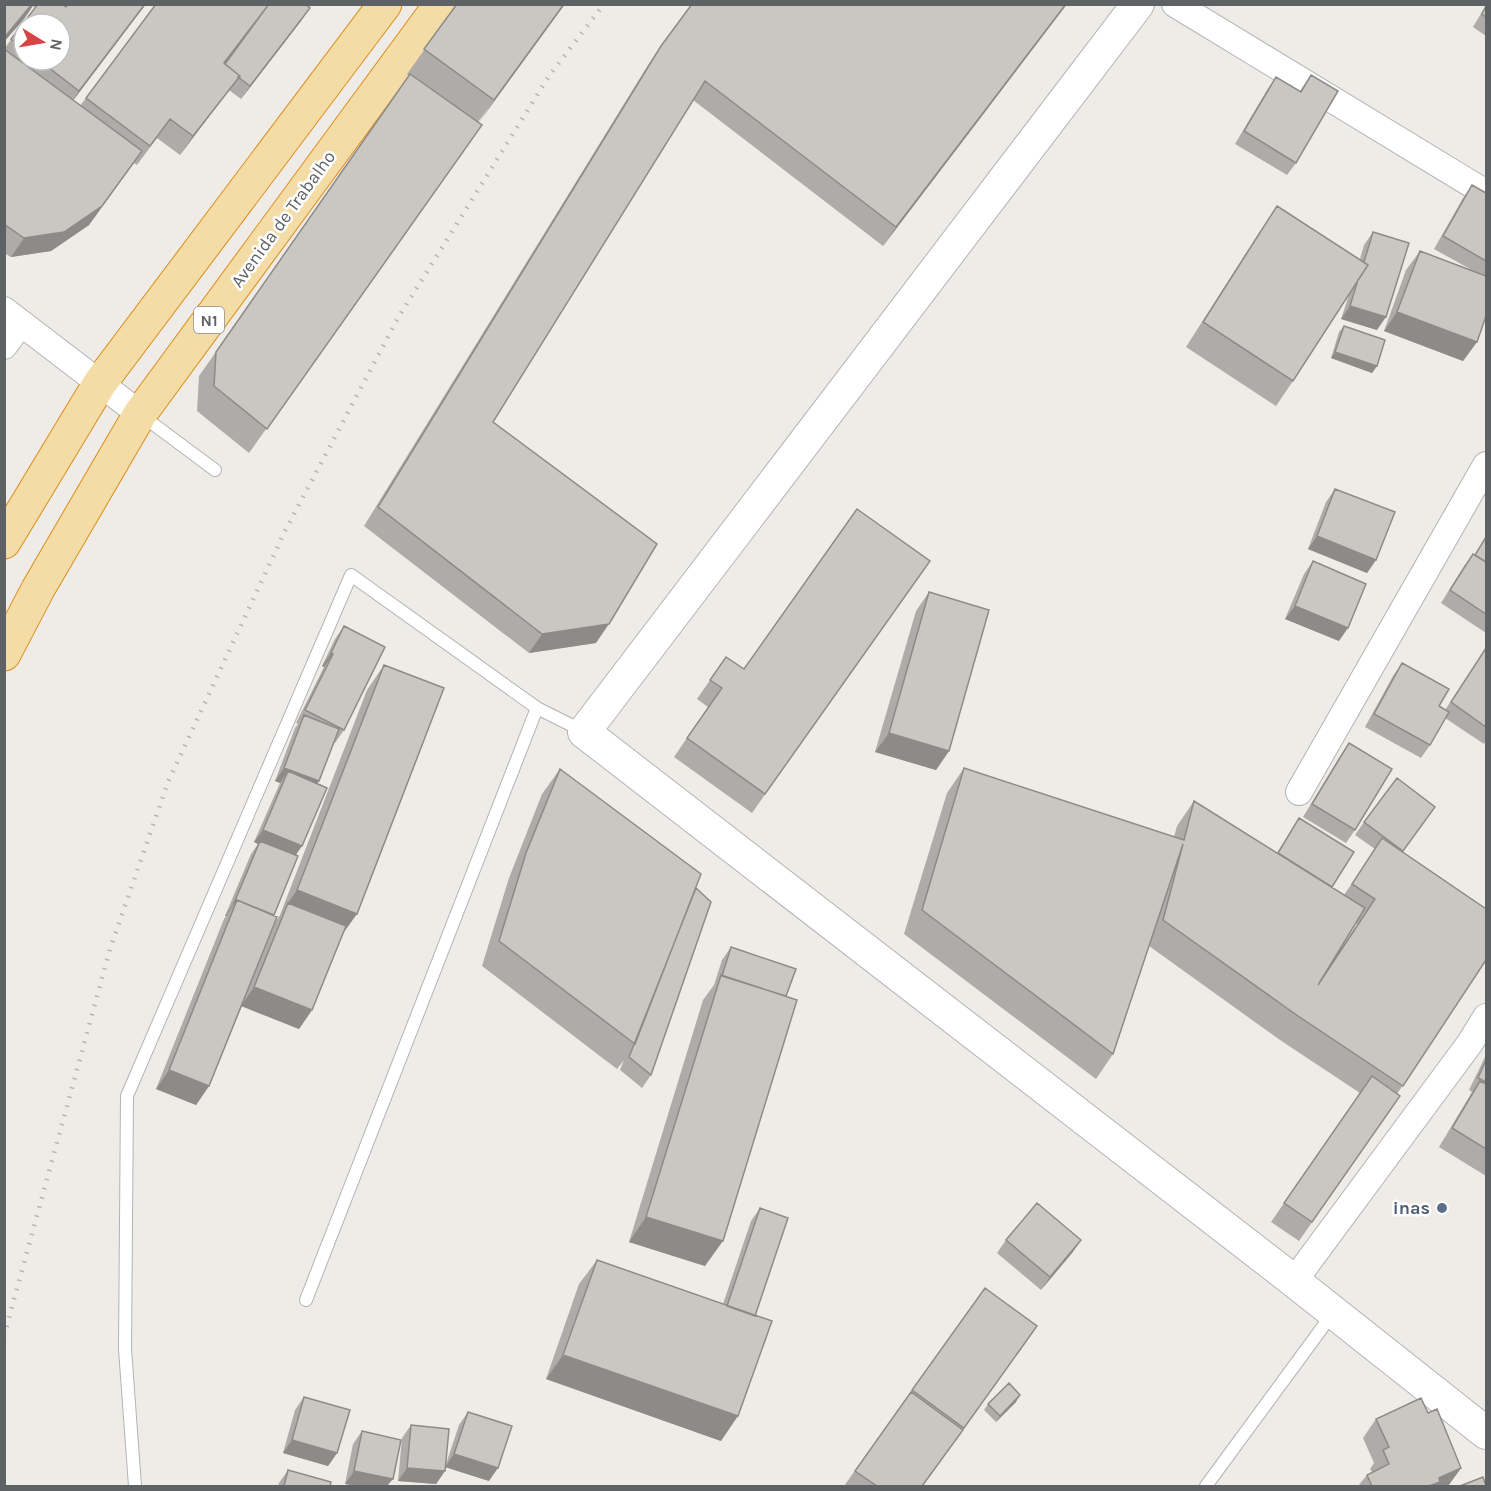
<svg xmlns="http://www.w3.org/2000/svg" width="1491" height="1491" font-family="Karla,sans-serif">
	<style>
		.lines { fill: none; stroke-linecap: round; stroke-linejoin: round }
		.service-casing { stroke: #b1b4b7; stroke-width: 14 }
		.minor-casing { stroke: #b1b4b7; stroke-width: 28 }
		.tertiary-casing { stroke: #b1b4b7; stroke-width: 34 }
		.trunk-casing { stroke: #dd8c18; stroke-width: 35 }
		.service { stroke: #fff; stroke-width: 12 }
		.minor { stroke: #fff; stroke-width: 26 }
		.tertiary { stroke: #fff; stroke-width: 32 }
		.trunk { stroke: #f4dca6; stroke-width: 33 }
		.rail { stroke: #b4b5b5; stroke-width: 4.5; stroke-dasharray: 1.5 8; stroke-linecap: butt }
		.wall { fill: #aeaba8; fill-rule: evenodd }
		.shaded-wall { fill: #8d8b88 }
		.building { fill: #cac7c3; stroke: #8d8b88; stroke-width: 1.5 }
		.service-dot { fill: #5c6f8a; stroke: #fff; stroke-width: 2 }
		.labels { text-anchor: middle; stroke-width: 5; stroke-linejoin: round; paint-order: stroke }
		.shield { fill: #fff; stroke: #8e9193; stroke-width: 1.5 }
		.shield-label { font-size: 16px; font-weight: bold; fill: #5e6265 }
		.street-label { font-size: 18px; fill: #5e6265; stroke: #fff }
		.service-label { font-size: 18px; font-weight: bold; fill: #4e5e75; stroke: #fff; text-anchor: end }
	</style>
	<rect width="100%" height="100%" fill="#efece7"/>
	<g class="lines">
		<defs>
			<path id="service" d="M141 415 215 470
				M306 1300 537 708
				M135 1486 125 1349 127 1096 351 575 537 708 583 731
				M1206 1486 1333 1313"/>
			<path id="minor" d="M1175 4 1486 193
				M4 310 140 414
				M4 346 21 323
				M1299 792 1486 465
				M1294 1281 1470 1043 1486 1017"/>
			<path id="tertiary" d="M1138 4 584 732 1294 1281 1486 1433"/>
			<path id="trunk" d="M4 542 100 383 385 4
				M4 654 38 589 140 414 441 4"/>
		</defs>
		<!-- service casing -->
		<use href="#service" class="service-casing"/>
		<!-- minor casing -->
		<use href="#minor" class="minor-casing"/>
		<!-- tertiary casing -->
		<use href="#tertiary" class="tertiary-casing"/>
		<!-- trunk casing -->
		<use href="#trunk" class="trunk-casing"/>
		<!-- service -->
		<use href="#service" class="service"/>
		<!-- minor -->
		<use href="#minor" class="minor"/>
		<!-- tertiary -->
		<use href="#tertiary" class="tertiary"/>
		<!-- trunk -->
		<use href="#trunk" class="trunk"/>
		<!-- rail -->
		<path class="rail" d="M4 1336 110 949 168 782 285 531 398 318 549 76 604 4"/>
	</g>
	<!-- wall -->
	<path class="wall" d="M4 4H62L66 7 146 4 73 100 80 106 155 6 153 4H305L301 21 241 99 229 90 180 155 157 138 137 165 134 163 89 225 51 251 11 257 4 253V49L35 8 33 6 24 19ZM24 24 60 60H24Z
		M457 4H565L478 122 482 125 249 453 197 411 199 376 409 76 407 74Z
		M1067 4 883 246 693 100 493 422 596 643 529 653 364 526 648 65 661 46Z
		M1486 5V36L1473 27Z
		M1311 75 1296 163 1287 175 1235 144 1267 90 1276 77 1300 91Z
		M1472 185 1486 193V316L1477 342 1463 361 1384 331 1406 270 1420 251 1472 270 1434 249 1463 198Z
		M1277 206 1360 259 1364 245 1373 232 1377 330 1341 319 1349 295 1293 381 1276 406 1186 347 1260 231Z
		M1344 326 1377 366 1372 373 1331 358 1339 332Z
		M1335 489 1376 560 1367 573 1308 549 1326 502Z
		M1486 537V633L1441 603 1464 566 1473 554H1475Z
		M930 561 752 813 674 757 708 707 697 699 726 657 744 669Z
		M1313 561 1339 641 1285 619 1304 574Z
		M929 592 949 751 936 770 875 752 916 611Z
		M344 626V730L335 743H334L317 784 296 855 274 915 276 921 280 915 367 690 384 665 343 934 312 1010 299 1029 242 1006 209 1086 196 1105 156 1089 224 919 226 916H225L251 854 258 844 254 842 280 783 275 781 295 728 298 724 296 723 324 667 322 666 335 639Z
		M1486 648V740L1484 744 1445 718 1430 745 1421 758 1365 727 1393 676 1402 663 1439 706 1445 710Z
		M1349 743 1355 830 1346 843 1303 817 1340 756Z
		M964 768 1174 837 1177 826 1194 801 1277 853 1299 818 1332 887 1344 895 1375 849 1355 835 1364 822 1435 807 1402 852 1486 960 1397 1094 1400 1096 1299 1241 1271 1222 1360 1093 1280 1040 1149 946 1113 1054 1096 1079 904 934 947 793ZM1356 923 1357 924 1331 964Z
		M560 769 696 888 651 1075 642 1088 620 1070 624 1060 617 1069 482 966 509 878 542 794Z
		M731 947 787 996 705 1266 629 1242 703 1000 714 985 722 960Z
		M1486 1055V1176L1439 1147 1472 1092 1469 1090Z
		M760 1208 755 1316 721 1441 546 1379 579 1284 597 1260 723 1304 751 1221Z
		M1006 1240H1081L1072 1253 1041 1290 997 1253Z
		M1037 1326 923 1486H844L912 1390Z
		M304 1397 337 1453 328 1466 283 1453 295 1410Z
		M1016 1402 996 1422 984 1410 988 1404Z
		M468 1412 489 1481 445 1467V1471L436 1484 398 1481 402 1438 411 1425 445 1467 459 1425Z
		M1428 1413 1461 1468 1448 1486H1358L1367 1475 1372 1472 1370 1469 1374 1463 1363 1438 1376 1419Z
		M362 1431 387 1486H358L345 1484 353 1444Z
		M288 1470 330 1486H278L279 1483Z"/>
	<!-- shaded-wall -->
	<path class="shaded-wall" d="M32 4H34L24 19 4 42V38Z
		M145 4H146L66 110 79 91Z
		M564 4H565L477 125 494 100Z
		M1066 4H1067L883 246 896 227Z
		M310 8 301 21 241 99 250 86Z
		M240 76 226 94 180 155 193 136Z
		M142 151 89 225 51 251 11 257 24 238Z
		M1350 306 1386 317 1377 330 1341 319Z
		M1397 312 1477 342 1463 361 1384 331Z
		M1335 352 1377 366 1372 373 1331 358Z
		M1317 536 1376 560 1367 573 1308 549Z
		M1295 606 1348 628 1339 641 1285 619Z
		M609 624 596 643 529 653 542 634Z
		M331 653 333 654 324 667 322 666Z
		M889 733 949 751 936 770 875 752Z
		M284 768 319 781 310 794 288 771 280 783 275 781Z
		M263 830 302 846 293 859 260 841 258 844 254 842Z
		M297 890 357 914 339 939 288 903Z
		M234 903H235L226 916H225Z
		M254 987 312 1010 299 1029 241 1006Z
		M169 1070 209 1086 196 1105 156 1089Z
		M646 1217 723 1241 705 1266 629 1242Z
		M1081 1240 1072 1253 1041 1290 1050 1277Z
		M563 1355 738 1416 721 1441 546 1379Z
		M1020 1395 1016 1402 996 1422 1000 1416Z
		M292 1440 337 1453 328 1466 283 1453Z
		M454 1454 498 1468 489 1481 445 1467Z
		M407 1468 445 1471 436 1484 398 1481Z
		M1461 1468 1448 1486H1429L1439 1478Z
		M354 1471 393 1479 387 1486H358L345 1484Z"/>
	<!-- building -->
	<path class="building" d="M4 4H32L4 38Z
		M38 4H62L66 7 68 4H145L79 91 39 60H60V24H24V49L11 39Z
		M156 4H269L224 63 240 76 193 136 170 119 150 146 86 98Z
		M269 4H305L310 8 250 86 238 77 240 76 225 64Z
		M457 4H564L494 100 424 49Z
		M692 4H1066L896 227 705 81 493 422 657 544 609 624 542 634 378 507 661 46Z
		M1486 6V17L1482 14Z
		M4 49 142 151 102 206 64 232 24 238 4 224Z
		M410 74 482 125 267 429 214 386 216 352Z
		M1311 75 1338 91 1296 163 1244 131 1276 77 1301 92Z
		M1472 185 1486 193V261L1443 236Z
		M1277 206 1368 265 1293 381 1203 322Z
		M1373 232 1409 243 1386 317 1350 306 1358 280 1368 265 1364 262Z
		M1420 251 1486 276V316L1477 342 1397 312Z
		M1344 326 1385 340 1377 366 1335 352Z
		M1335 489 1395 512 1376 560 1317 536Z
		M857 509 930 561 765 794 687 738 722 688 710 680 726 657 744 669Z
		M1486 537V562L1475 555Z
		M1473 554 1486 562V614L1450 590Z
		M1313 561 1366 584 1348 628 1295 606Z
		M929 592 989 610 949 751 889 733Z
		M344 626 385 647 344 730 305 710 333 654 331 653Z
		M1486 648V727L1451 702Z
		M1402 663 1449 689 1439 706 1449 712 1430 745 1374 714Z
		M384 665 444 688 357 914 297 890Z
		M304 715 339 729 319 781 284 768Z
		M1349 743 1392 769 1355 830 1312 804Z
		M964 768 1184 840 1194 801 1365 908 1318 985 1375 899 1352 884 1382 838 1486 909V960L1403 1086 1298 1016 1163 920 1183 844 1113 1054 922 910Z
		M560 769 701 874 635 1044 499 941 526 853Z
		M288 771 327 788 302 846 263 830Z
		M1397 778 1435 807 1403 851 1364 822Z
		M1299 818 1354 852 1332 887 1278 853Z
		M260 841 298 856 274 915 237 900 235 903H234Z
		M696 888 711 902 651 1075 629 1057Z
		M237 900 277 917 209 1086 169 1070Z
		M288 903 346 926 312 1010 254 987Z
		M731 947 796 969 786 996 722 976Z
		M721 975 797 1000 723 1241 646 1217Z
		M1486 1060V1082L1478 1078Z
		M1372 1076 1400 1096 1312 1222 1284 1203Z
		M1480 1081 1486 1084V1149L1452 1128Z
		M1037 1203 1081 1240 1050 1277 1006 1240Z
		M760 1208 788 1218 755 1316 727 1306Z
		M597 1260 772 1321 738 1416 563 1355Z
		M985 1288 1037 1326 964 1428 912 1390Z
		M1009 1383 1020 1395 1000 1416 988 1404Z
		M911 1392 963 1430 922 1486H877L855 1471Z
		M304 1397 350 1410 337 1453 292 1440Z
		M1421 1398 1428 1413 1437 1409 1461 1468 1439 1478 1440 1482 1429 1486H1372L1367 1475 1389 1464 1383 1450 1389 1447 1376 1419Z
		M468 1412 512 1426 498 1468 454 1454Z
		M411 1425 449 1429 445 1471 407 1468Z
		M362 1431 401 1440 393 1479 354 1471Z
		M288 1470 331 1482 330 1486H284Z
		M1483 1477 1486 1486H1460Z"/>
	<!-- markers -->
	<circle class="service-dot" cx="1442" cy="1208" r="6"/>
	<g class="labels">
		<!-- shield labels -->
		<rect class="shield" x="194" y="307" width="30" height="26" rx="4.5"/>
		<g class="shield-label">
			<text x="209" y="326">N1</text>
		</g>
		<!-- street labels -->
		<g class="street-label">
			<text transform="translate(283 219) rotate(-54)" y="6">Avenida de Trabalho</text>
		</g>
		<!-- service labels -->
		<g class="service-label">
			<text x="1430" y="1214">inas</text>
		</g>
	</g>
	<!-- border -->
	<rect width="1491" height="1491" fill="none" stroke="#5e6265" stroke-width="12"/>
	<!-- north arrow -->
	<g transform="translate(42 42) rotate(101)"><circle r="28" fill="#ffffff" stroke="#bfc0c1" stroke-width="1.5"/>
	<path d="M0-4.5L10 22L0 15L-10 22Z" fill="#d84346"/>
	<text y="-9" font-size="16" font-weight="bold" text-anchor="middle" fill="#5e6265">N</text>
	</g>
</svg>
